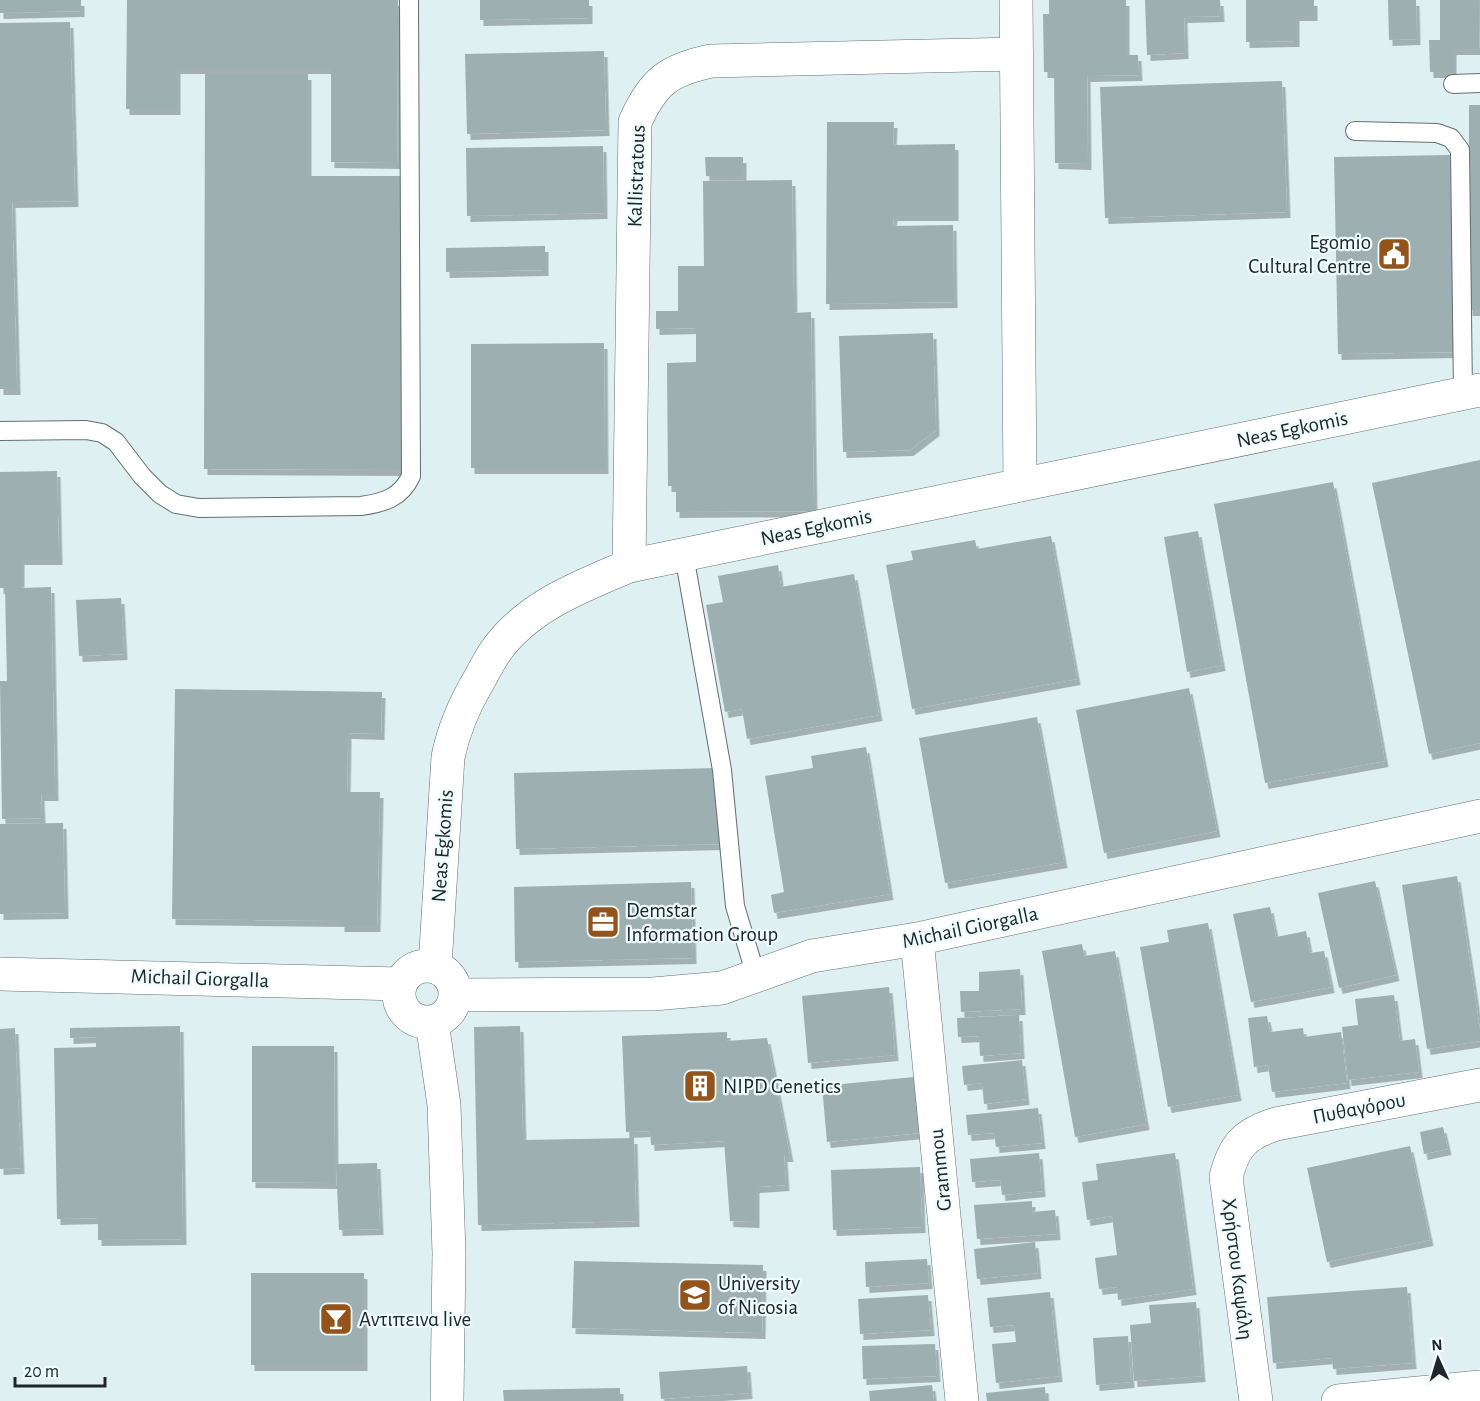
<svg xmlns="http://www.w3.org/2000/svg" width="1480" height="1401" font-family="'Alegreya Sans',sans-serif">
	<style>
		.building { fill: #9eafb2; filter: url(#shadow) }
		.lines { fill: none; stroke-linecap: round; stroke-linejoin: round }
		.service-casing { stroke: #607072; stroke-width: 20 }
		.minor-casing { stroke: #607072; stroke-width: 34 }
		.tertiary-casing { stroke: #607072; stroke-width: 34 }
		.service { stroke: #fff; stroke-width: 18 }
		.minor { stroke: #fff; stroke-width: 33 }
		.tertiary { stroke: #fff; stroke-width: 33 }
		.labels { text-anchor: middle; stroke-width: 4.5; stroke-linejoin: round; paint-order: stroke }
		.street-label { font-size: 21px; fill: #202627; stroke: #eefcfe }
		.poi-label { font-size: 21px; fill: #202627; stroke: #eefcfe; text-anchor: start }
	</style>
	<defs>
		<filter id="shadow"><feDropShadow dx="3.5" dy="6" stdDeviation="0" flood-color="#0004"/></filter>
	</defs>
	<rect width="100%" height="100%" fill="#def0f2"/>
	<!-- building -->
	<path class="building" d="M0 0H81V11L0 13Z
		M127 0H398L397 163 331 162V68H177V109H126Z
		M480 0H589V18L480 20Z
		M1049 0H1126V55H1138L1139 75 1087 76 1088 164 1055 163 1054 72H1044L1043 14H1049Z
		M1145 0H1220L1221 16 1184 17 1185 53 1147 55Z
		M1246 0H1314V15H1296V41L1246 42Z
		M1388 0H1416L1417 39 1389 40Z
		M1440 0H1480L1479 49H1453V72H1430L1429 40H1440Z
		M70 22 75 201 12 202 17 389H0V23Z
		M604 51 606 130 467 134 465 54Z
		M205 74H308V176H407L405 470 204 469Z
		M1282 81 1287 212 1105 218 1100 87Z
		M1469 105H1480V310H1469Z
		M827 122H894L893 145 955 144V215H894L893 226 953 225 954 302 826 304Z
		M603 146 604 213 467 216 466 148Z
		M1450 155 1454 352 1338 354 1334 157Z
		M705 157H743V176H706Z
		M792 180 794 313 811 312 814 511 676 512V486H668L667 363 696 362V328L656 329V311H678V266H704L703 181Z
		M545 246V270L446 272V248Z
		M933 333 936 430 910 450 843 452 839 336Z
		M604 343 605 468H471V344Z
		M1480 460V743L1429 754 1372 483Z
		M57 471 59 559H21V588L51 587 55 795H41L42 818 2 819 0 681H7L5 588H0V472Z
		M1333 482 1385 761 1265 783 1214 504Z
		M1198 531 1222 665 1187 672 1164 537Z
		M1051 536 1077 679 912 709 886 565 913 560 911 551 975 540 977 549Z
		M778 565 781 587 854 574 879 715 747 739 742 709 725 712 706 605 723 602 718 576Z
		M121 598 124 654 79 656 76 600Z
		M1189 688 1217 831 1104 853 1076 710Z
		M175 689 382 692 381 734 348 733 347 792H380L377 926H341V921L172 919Z
		M1037 717 1064 862 945 883 919 738Z
		M866 747 890 894 774 913 771 895 784 892 765 776 813 768 811 756Z
		M718 768 720 844 516 849 514 773Z
		M63 823 65 913 0 914V824Z
		M1457 876 1480 1030V1041L1427 1049 1402 885Z
		M1375 881 1396 975 1339 988 1318 893Z
		M691 882 693 958 515 962 514 887Z
		M1270 907 1276 937 1306 931 1310 953 1324 951 1331 987 1251 1002 1233 914Z
		M1208 923 1238 1095 1168 1107 1140 947 1169 942 1167 930Z
		M1082 944 1084 956 1115 951 1146 1124 1075 1137 1042 951Z
		M1020 969 1022 1009 961 1012 960 991H979V972Z
		M889 987 895 1055 808 1063 802 996Z
		M1394 995 1400 1041 1415 1039 1419 1072 1348 1080 1342 1027 1358 1025 1355 999Z
		M1019 1015 1021 1053 980 1056 979 1036 958 1037 957 1018Z
		M1267 1016 1270 1032 1303 1028 1304 1037 1341 1032 1347 1083 1272 1092 1268 1065 1254 1067 1248 1018Z
		M180 1026 183 1239 98 1240V1218L57 1219 54 1048 96 1047V1037L70 1038V1028Z
		M520 1026 523 1140 634 1138 636 1221 478 1225 474 1027Z
		M15 1028 21 1168 0 1169V1029Z
		M727 1032V1041L767 1038 790 1156H784L786 1185 756 1187V1222L730 1221 724 1141 651 1145 650 1131 626 1132 622 1036Z
		M252 1046H334L335 1183 252 1182Z
		M1022 1060 1026 1099 984 1104 982 1083 964 1085 962 1066Z
		M914 1077 920 1133 827 1142 822 1086Z
		M1038 1108 1042 1143 996 1147 994 1133 968 1135 966 1115Z
		M1443 1127 1448 1149 1424 1154 1420 1132Z
		M1410 1146 1430 1240 1327 1262 1307 1168Z
		M1039 1153 1042 1191 1002 1195 1000 1180 972 1182 970 1159Z
		M1175 1153 1193 1289 1118 1300 1117 1287 1099 1289 1095 1258 1117 1255 1112 1216 1087 1220 1082 1182 1098 1180 1096 1164Z
		M377 1163 380 1229 339 1230 336 1164Z
		M920 1167 922 1227 833 1230 831 1170Z
		M1032 1201V1212L1055 1210 1057 1234 977 1239 974 1205Z
		M1035 1242 1038 1273 977 1279 974 1249Z
		M927 1259 929 1283 866 1287 865 1262Z
		M574 1261 763 1265 762 1333 572 1328Z
		M251 1273H364V1365H251Z
		M1407 1287 1413 1363 1333 1369 1332 1358 1273 1363 1267 1297Z
		M1050 1292 1059 1376 996 1383 992 1344 1016 1342 1014 1325 990 1327 987 1298Z
		M928 1295 931 1330 860 1334 858 1299Z
		M1196 1302 1202 1376 1134 1381 1130 1325 1151 1323 1149 1305Z
		M1128 1336 1131 1382 1096 1385 1093 1338Z
		M935 1344 937 1376 863 1379 862 1346Z
		M747 1366 749 1393 661 1399 659 1372Z
		M932 1385 934 1401H870L869 1391Z
		M1045 1387 1046 1401H987L986 1393Z
		M620 1388V1401H504L503 1390Z"/>
	<g class="lines">
		<defs>
			<path id="service" d="M1453 84 1480 83
				M1355 131 1437 133 1451 138 1460 150 1463 394
				M0 431 86 430 102 433 116 442 142 476 160 494 176 504 199 508 361 506C383 503 401 498 411 476L409 0
				M684 555 722 770 735 906 756 976"/>
			<path id="minor" d="M1016 0 1020 484
				M629 566 635 122C653 82 668 70 711 61L1017 54
				M917 939 962 1401
				M0 974 400 984
				M456 995 653 994 722 988 812 956 917 939 1480 816
				M1256 1401 1226 1177C1234 1145 1245 1134 1276 1124L1480 1085
				M1338 1401 1480 1387"/>
			<path id="tertiary" d="M399 994a28 28 0 1 1 56 0a28 28 0 1 1-56 0Z
				M435 966 448 757C454 728 464 705 479 680 484 671 489 661 495 652 526 607 581 586 629 566L1480 390
				M432 1022 444 1105 449 1253 447 1401"/>
		</defs>
		<!-- service casing -->
		<use href="#service" class="service-casing"/>
		<!-- minor casing -->
		<use href="#minor" class="minor-casing"/>
		<!-- tertiary casing -->
		<use href="#tertiary" class="tertiary-casing"/>
		<!-- service -->
		<use href="#service" class="service"/>
		<!-- minor -->
		<use href="#minor" class="minor"/>
		<!-- tertiary -->
		<use href="#tertiary" class="tertiary"/>
	</g>
	<!-- icons -->
	<defs>
		<symbol id="civic-square" viewBox="-11 -11 22 22"><rect x="-9" y="-9" width="18" height="18" rx="4" fill="#93541c" stroke="#eefcfe"/><path d="M-.6-6.5H3V-4.5H.6V-3L4-1V1h2V6H-6V1h2V-1L-.6-3ZM-1.2 2.5V6h2.4V2.5Z" fill="#fff"/></symbol>
		<symbol id="office-square" viewBox="-11 -11 22 22"><rect x="-9" y="-9" width="18" height="18" rx="4" fill="#93541c" stroke="#eefcfe"/><path d="M-6-3h4V-5.5h4V-3h4V5H-6ZM-1-4.5V-3h2v-1.5ZM-6 0V1H6V0Z" fill="#fff"/></symbol>
		<symbol id="building-square" viewBox="-11 -11 22 22"><rect x="-9" y="-9" width="18" height="18" rx="4" fill="#93541c" stroke="#eefcfe"/><path d="M-4-6H4V6H1V3H-1V6H-4ZM-2.5-4.3h1.7v1.8h-1.7ZM.8-4.3h1.7v1.8H.8ZM-2.5-1h1.7V.8h-1.7ZM.8-1h1.7V.8H.8Z" fill="#fff"/></symbol>
		<symbol id="university-square" viewBox="-11 -11 22 22"><rect x="-9" y="-9" width="18" height="18" rx="4" fill="#93541c" stroke="#eefcfe"/><path d="M0-5L7-2L0 1L-7-2ZM-4 1L0 2.5L4 1V4Q0 6-4 4Z" fill="#fff"/></symbol>
		<symbol id="bar-square" viewBox="-11 -11 22 22"><rect x="-9" y="-9" width="18" height="18" rx="4" fill="#93541c" stroke="#eefcfe"/><path d="M-6-5H6L.8 .8V4.5H3.5V6h-7V4.5H-.8V.8Z" fill="#fff"/></symbol>
	</defs>
	<g fill-rule="evenodd">
		<use href="#civic-square" x="1375" y="235" width="38" height="38"/>
		<use href="#office-square" x="584" y="903" width="38" height="38"/>
		<use href="#building-square" x="681" y="1067" width="38" height="38"/>
		<use href="#university-square" x="676" y="1276" width="38" height="38"/>
		<use href="#bar-square" x="317" y="1300" width="38" height="38"/>
	</g>
	<g class="labels">
		<!-- street labels -->
		<g class="street-label">
			<text transform="translate(636 176) rotate(-88)" y="7">Kallistratous</text>
			<text transform="translate(1292 429) rotate(-12)" y="7">Neas Egkomis</text>
			<text transform="translate(816 527) rotate(-12)" y="7">Neas Egkomis</text>
			<text transform="translate(442 846) rotate(-86)" y="7">Neas Egkomis</text>
			<text transform="translate(970 927) rotate(-12)" y="7">Michail Giorgalla</text>
			<text transform="translate(200 978) rotate(2)" y="7">Michail Giorgalla</text>
			<text transform="translate(1359 1108) rotate(-11)" y="7">Πυθαγόρου</text>
			<text transform="translate(940 1170) rotate(-96)" y="7">Grammou</text>
			<text transform="translate(1238 1269) rotate(83)" y="7">Χρήστου Καψάλη</text>
		</g>
		<!-- poi labels -->
		<g class="poi-label">
			<text x="1371" y="249" text-anchor="end">Egomio<tspan x="1371" dy="24">Cultural Centre</tspan></text>
			<text x="626" y="917">Demstar<tspan x="626" dy="24">Information Group</tspan></text>
			<text x="723" y="1093">NIPD Genetics</text>
			<text x="718" y="1290">University<tspan x="718" dy="24">of Nicosia</tspan></text>
			<text x="359" y="1326">Αντιπεινα live</text>
		</g>
	</g>
	<!-- north arrow -->
	<g transform="translate(1438 1359) rotate(356)" stroke="#eefcfe" stroke-width="4.5" paint-order="stroke">
	<path d="M0-4.5L10 22L0 15L-10 22Z" fill="#202627"/>
	<text y="-9" font-size="16" font-weight="bold" text-anchor="middle" fill="#202627">N</text>
	</g>
	<!-- scale -->
	<path d="M15 1377v9h90v-9" fill="none" stroke="#202627" stroke-width="3"/>
	<text x="24" y="1377" font-size="18" fill="#202627" stroke="#eefcfe" stroke-width="4.5" paint-order="stroke">20 m</text>
</svg>
